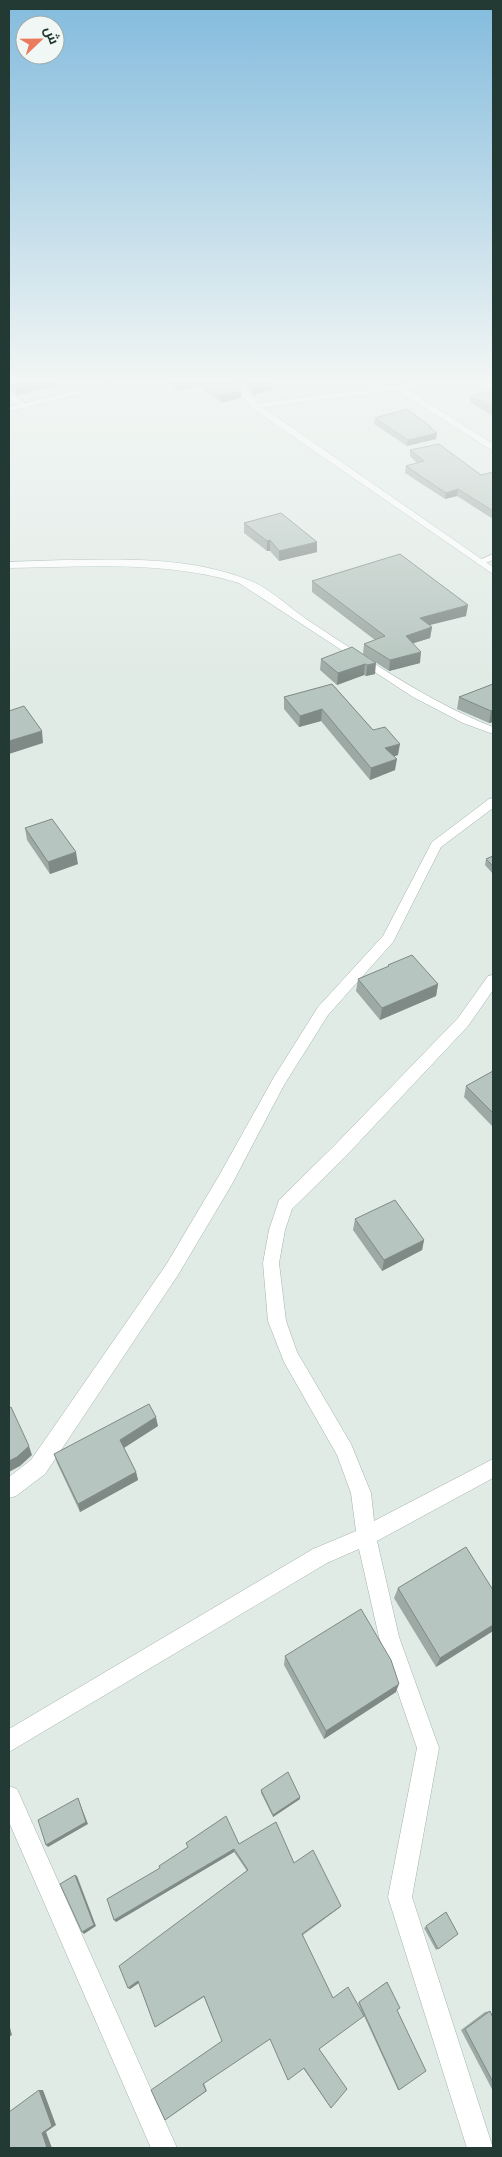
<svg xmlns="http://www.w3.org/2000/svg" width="502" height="2157" font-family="'Open Sans',Cairo,sans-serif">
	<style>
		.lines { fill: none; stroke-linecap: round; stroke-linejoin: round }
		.street-casing { stroke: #a4b2ad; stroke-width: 1 }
		.secondary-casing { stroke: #a0b6ad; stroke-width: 1 }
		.street { fill: #fff; fill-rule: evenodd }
		.secondary { fill: #fff; fill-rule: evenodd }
		.wall { fill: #9da9a4 }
		.shaded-wall { fill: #7f8a86 }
		.building { fill: #b6c5bf; stroke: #7f8a86 }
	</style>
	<rect width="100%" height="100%" fill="#e1ebe6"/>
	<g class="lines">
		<defs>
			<path id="street" d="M111 377H120L126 383 119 385Z
				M456 377H482L407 389 493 444V451L397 390 255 408 251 406 255 404Z
				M9 391 26 404V408H20L9 397Z
				M493 554V560L480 565 475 562Z
				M65 560C125 559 189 557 246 579 269 587 288 607 309 621 369 660 427 701 493 727V734L463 723 413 697 239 583C164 560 86 567 9 568V562Z
				M493 798V808L441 847 393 942 328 1015 284 1085 232 1184 178 1275 45 1474 16 1496 9 1498V1477L31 1460 166 1265 220 1174 274 1077 318 1007 383 936 432 842 489 799Z
				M493 975V990L468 1026 345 1157 292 1209 285 1230 279 1263 286 1321 297 1352 351 1444 371 1493 374 1521 493 1459V1478L377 1541 399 1637 439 1748 412 1897 493 2148H467L388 1897 417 1748 379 1637 359 1549 327 1563 9 1752V1729L313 1549 356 1531 351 1493 337 1455 284 1362 268 1321 263 1263 269 1230 279 1200 333 1147 458 1018 488 976Z
				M9 1786 17 1789 177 2148H151L9 1822Z"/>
			<path id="secondary" d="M134 377H150L9 411V407Z
				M225 377H234L258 404 493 567V574L252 408Z"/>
		</defs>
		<!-- street casing -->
		<use href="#street" class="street-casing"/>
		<!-- secondary casing -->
		<use href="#secondary" class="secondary-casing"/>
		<!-- street -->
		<use href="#street" class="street"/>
		<!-- secondary -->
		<use href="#secondary" class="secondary"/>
	</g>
	<!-- wall -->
	<path class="wall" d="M9 377 58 386 17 395 13 392 9 386Z
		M161 377H230L241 390V398L221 403 198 386 177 391Z
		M237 377H265L272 383V390L253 395Z
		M493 390V416L470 402 471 396Z
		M375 418 431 429 436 439 407 446 374 424Z
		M410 450 481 475 493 472V519L457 496 445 499 405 473 406 466 417 463 410 456Z
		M244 523 317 542V552L279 561 270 551H267L244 533Z
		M312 581 466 616 429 625 432 627 430 638 413 643 420 663 389 671 363 654 364 644 375 640 312 592Z
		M352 647 375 674 366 676 364 675 337 685 320 670 321 659Z
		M332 684 373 730 398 755 394 756 395 770 370 780 321 721 299 727 284 709V697Z
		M493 684V722L489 723 457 709 459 697Z
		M25 828 78 864 50 874 27 840Z
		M493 856V874L485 865 486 859Z
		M388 965 438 984 436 996 380 1020 356 991 358 979 388 967Z
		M493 1071V1127L464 1097 466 1086Z
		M355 1219 424 1240 422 1250 382 1271 353 1230Z
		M158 1426 124 1448 136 1472 138 1480 80 1512 57 1463 54 1454Z
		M398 1588 493 1590V1631L436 1667 394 1598Z
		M285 1656 396 1692 324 1739 284 1665Z
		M261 1790 300 1797V1799L273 1817 261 1793Z
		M239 1844 294 1863 339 1908 303 1935 319 2049 331 2108 303 2068 269 2039 204 2083 207 2091 165 2120 222 2041 204 1997 156 2027H155L139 1983 130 1989 128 1988 247 1871 234 1852 116 1922Z
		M446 1912 458 1934 436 1950 424 1928Z
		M387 1982 399 2090H398L358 2003Z
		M490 2011 493 2018V2091L461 2030 485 2012Z"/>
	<!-- shaded-wall -->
	<path class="shaded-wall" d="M57 378 58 386 17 395 16 386Z
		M197 378 198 386 177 391 176 383Z
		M272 383V390L253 395V387Z
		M241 390V398L221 403 220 396Z
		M437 433 436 439 407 446 408 440Z
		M458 489 457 496 445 499 446 493Z
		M270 540V551H267V541Z
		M317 542V552L279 561V551Z
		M468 605 466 616 418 628 420 618Z
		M432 627 430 638 405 646 406 636Z
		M421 652 420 663 389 671 390 660Z
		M376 663 375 674 366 676 367 665Z
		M365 664 364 675 337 685 338 673Z
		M322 709 321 721 299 727 300 716Z
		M493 710V722L489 723 491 711Z
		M42 731 43 743 9 754V741Z
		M400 744 398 755 384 760 385 748Z
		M397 759 395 770 370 780 371 768Z
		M76 852 78 864 50 874 48 862Z
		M438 984 436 996 380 1020 382 1008Z
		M424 1240 422 1250 382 1271 384 1260Z
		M156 1417 158 1426 122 1449 120 1440Z
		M29 1446 32 1455 20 1466 9 1472V1461Z
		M136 1472 138 1480 80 1512 78 1504Z
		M493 1625V1631L436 1667 440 1658Z
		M399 1684 396 1692 324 1739 326 1731Z
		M300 1797V1799L273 1817V1815Z
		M78 1798 79 1801 88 1824 48 1847 46 1845Z
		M234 1849V1852L116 1922 114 1920Z
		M75 1875 77 1876 96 1926 84 1934 82 1932Z
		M341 1906 339 1908 301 1935 302 1934Z
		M138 1981 140 1982 130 1989 128 1988Z
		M9 2024 12 2035 9 2037Z
		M39 2090H43L56 2125 46 2132 52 2148H47L42 2133Z"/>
	<!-- building -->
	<path class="building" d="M9 377H57V378L16 386 12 383 9 380Z
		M170 377H230L241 390 220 396 197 378 176 383Z
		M244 377H265L272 383 253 387Z
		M493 390V408L471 396Z
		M407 409 431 427H429L437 433 408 440 375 418Z
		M439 444 481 475 493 472V511L458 489 446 493 406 466 424 461 410 450Z
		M281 513 317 542 279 551 270 540 267 541 244 523Z
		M400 554 468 605 420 618 432 627 406 636 421 652 390 660 364 644 385 636 312 581Z
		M352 647 376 663 367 665 365 664 338 673 321 659Z
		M332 684 373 730 385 727 400 744 385 748 397 759 371 768 322 709 300 716 284 697Z
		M493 684V710L491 711 459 697Z
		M24 706 42 731 9 741V711Z
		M52 819 76 852 48 862 25 828Z
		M493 856V866L486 859Z
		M412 955 438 984 382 1008 358 979 389 966 388 965Z
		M493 1071V1113L466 1086Z
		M395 1200 424 1240 384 1260 355 1219Z
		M149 1404 156 1417 120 1440 136 1472 78 1504 54 1454Z
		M11 1407 29 1446 17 1457 9 1461V1408Z
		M466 1547 493 1590V1625L440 1658 398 1588Z
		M361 1609 391 1660 399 1684 326 1731 285 1656Z
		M288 1772 300 1797 273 1815 261 1790Z
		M78 1798 86 1822 46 1845 38 1820Z
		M226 1816 239 1844 276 1822 294 1863 313 1850 341 1906 302 1934 333 1998 348 1987 364 2016 319 2049 347 2089 331 2108 304 2068 288 2080 270 2039 203 2084 206 2091 165 2120 151 2090 222 2041 204 1996 155 2027 138 1981 128 1988 119 1966 248 1870 234 1849 114 1920 107 1899 160 1868 159 1866 188 1847 186 1843Z
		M75 1875 94 1925 82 1932 60 1884Z
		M446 1912 458 1934 438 1949 426 1926Z
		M387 1982 400 2008 397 2010 426 2071 399 2090 359 2002Z
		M490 2011 493 2018V2082L465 2029Z
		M39 2090 52 2126 42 2133 47 2148H9V2112Z"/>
	<!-- sky -->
	<linearGradient id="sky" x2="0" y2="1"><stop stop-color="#83bbdd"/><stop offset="0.56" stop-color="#f2f6f4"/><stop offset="1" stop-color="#f2f6f4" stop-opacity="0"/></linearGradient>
	<rect width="502" height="679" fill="url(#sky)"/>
	<!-- border -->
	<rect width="502" height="2157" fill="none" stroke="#223a33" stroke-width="20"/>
	<!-- north arrow -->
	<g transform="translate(40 40) rotate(68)"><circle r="24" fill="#f1f7f4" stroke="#9eaba7"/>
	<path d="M0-4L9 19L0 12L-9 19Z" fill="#eb7b5e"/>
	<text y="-8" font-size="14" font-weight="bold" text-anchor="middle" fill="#223a33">ش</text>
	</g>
</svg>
